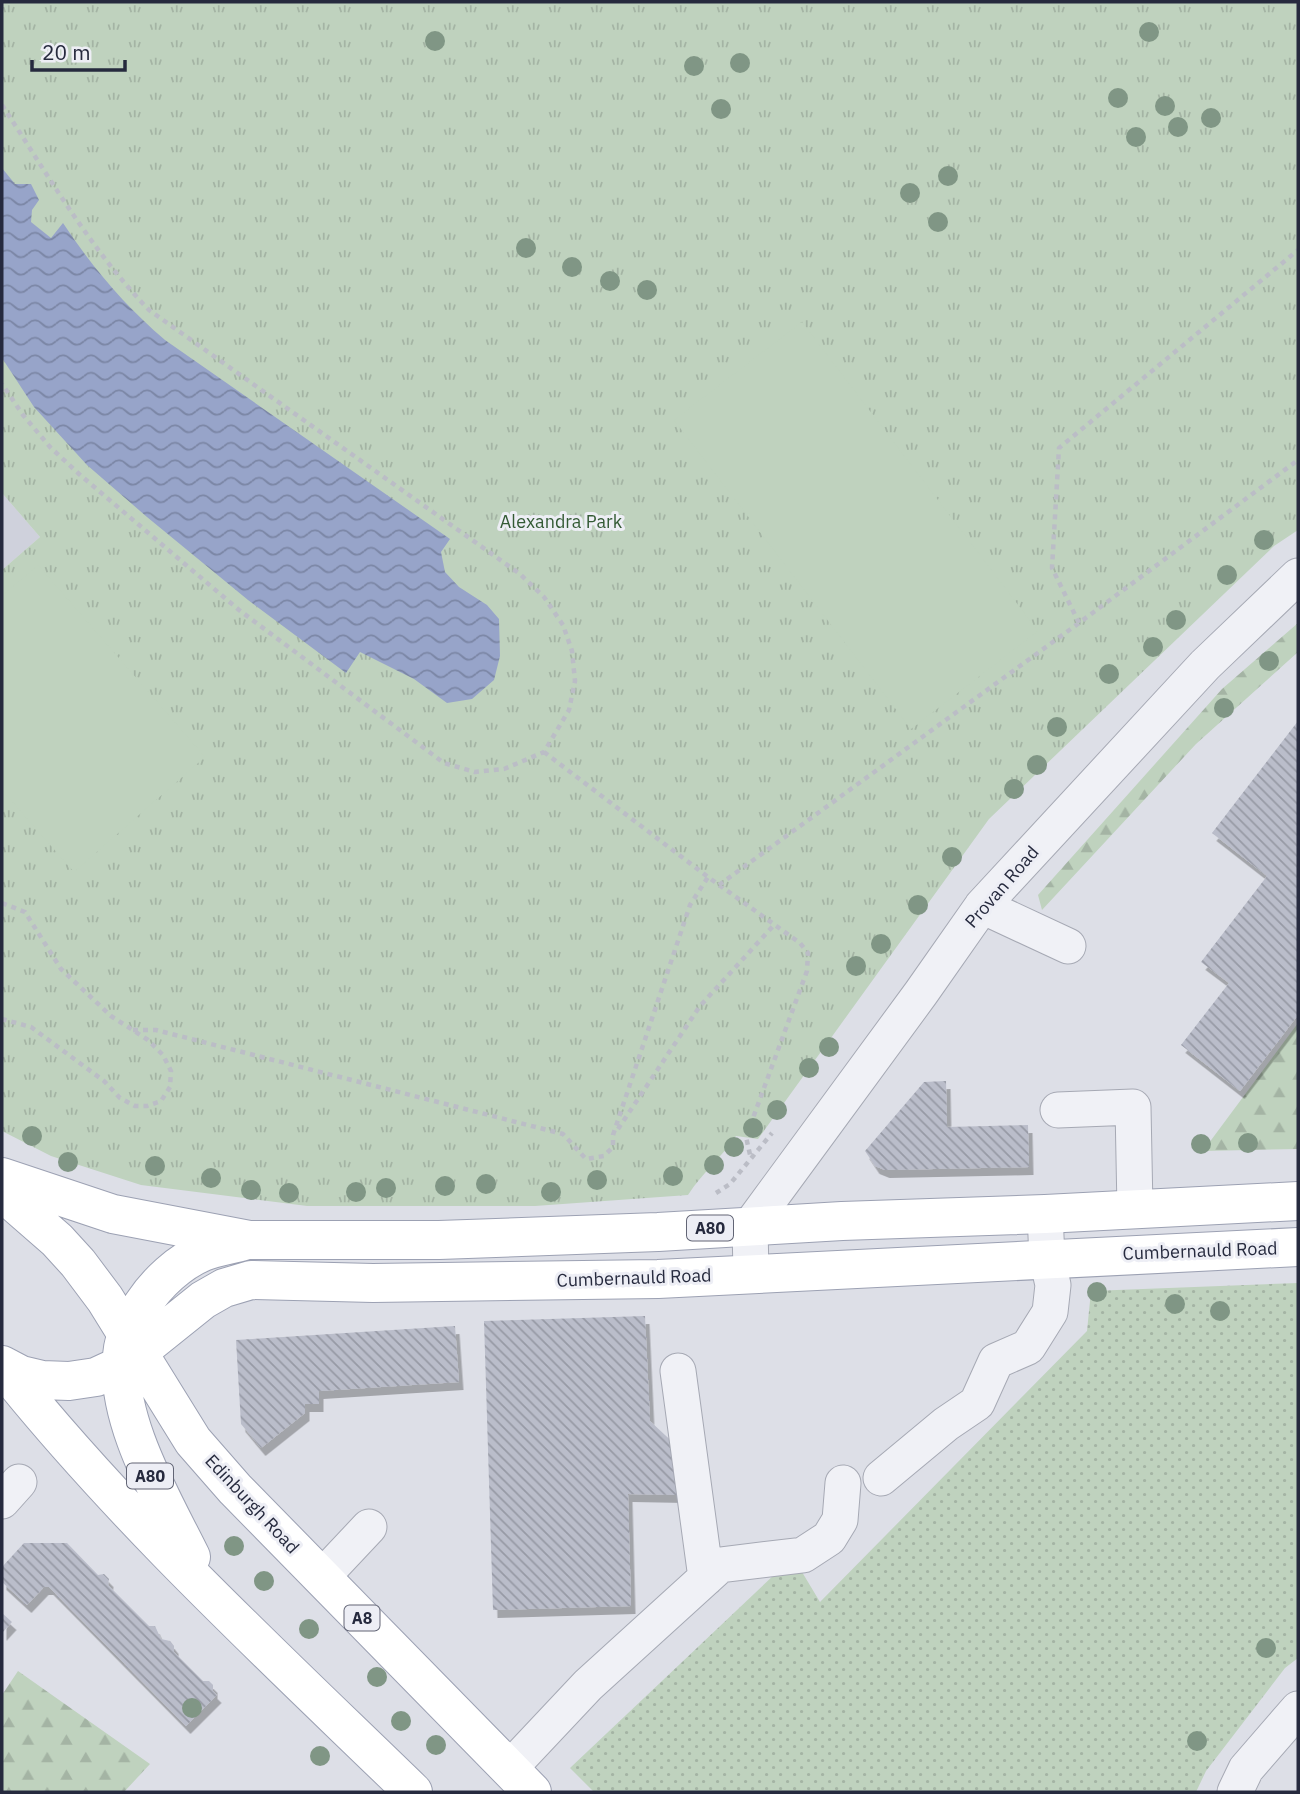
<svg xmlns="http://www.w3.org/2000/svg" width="1300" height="1794" font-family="'IBM Plex Sans',sans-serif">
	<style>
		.built { fill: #cfd1dc }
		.grass { fill: url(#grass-dots) }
		.forest { fill: url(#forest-firs) }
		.park { fill: url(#park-tufts) }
		.pitch { fill: #bfd2be }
		.water { fill: url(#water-waves) }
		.building { fill: url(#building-back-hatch); filter: url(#shadow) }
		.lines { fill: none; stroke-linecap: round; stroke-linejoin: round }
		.minor-casing { stroke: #a6a9b4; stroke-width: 37 }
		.major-casing { stroke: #9ca1b3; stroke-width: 40 }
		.path { stroke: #bbbdc6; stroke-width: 4.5; stroke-dasharray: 5 5; stroke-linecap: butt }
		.minor { stroke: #f0f1f6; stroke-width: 35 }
		.major { stroke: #fff; stroke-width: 38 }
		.tree { fill: #809685 }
		.labels { text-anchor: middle; stroke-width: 6; stroke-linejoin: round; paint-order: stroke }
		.shield { fill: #edeef5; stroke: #626575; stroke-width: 2 }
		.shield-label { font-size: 16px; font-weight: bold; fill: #262a3e }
		.park-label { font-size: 18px; fill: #335a34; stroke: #edeef5 }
		.street-label { font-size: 18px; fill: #262a3e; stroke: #edeef5 }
	</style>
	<defs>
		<pattern id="grass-dots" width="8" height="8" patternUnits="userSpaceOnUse" patternTransform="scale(1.75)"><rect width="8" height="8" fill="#bfd2be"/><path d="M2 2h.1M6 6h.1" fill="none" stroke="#a4b4a4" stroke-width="1.8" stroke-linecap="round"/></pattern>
		<pattern id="forest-firs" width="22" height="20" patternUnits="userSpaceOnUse" patternTransform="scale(1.75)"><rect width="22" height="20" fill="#bfd2be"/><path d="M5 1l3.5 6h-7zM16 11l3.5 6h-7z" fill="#a4b4a4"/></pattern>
		<pattern id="park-tufts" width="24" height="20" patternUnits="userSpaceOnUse" patternTransform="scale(1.75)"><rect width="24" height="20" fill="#bfd2be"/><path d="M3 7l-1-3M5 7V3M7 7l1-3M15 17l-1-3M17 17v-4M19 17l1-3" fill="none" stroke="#a4b4a4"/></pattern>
		<pattern id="water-waves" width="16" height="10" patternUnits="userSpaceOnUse" patternTransform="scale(1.75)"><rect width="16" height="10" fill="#97a4c9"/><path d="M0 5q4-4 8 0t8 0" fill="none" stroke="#7b86a5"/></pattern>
		<pattern id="building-back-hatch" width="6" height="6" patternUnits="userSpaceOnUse" patternTransform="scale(1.75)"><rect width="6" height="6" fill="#babdca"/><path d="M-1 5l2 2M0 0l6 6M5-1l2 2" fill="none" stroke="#979aa5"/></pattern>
		<filter id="shadow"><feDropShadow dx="4.5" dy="8" stdDeviation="0" flood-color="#0004"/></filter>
	</defs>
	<rect width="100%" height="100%" fill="#dddfe7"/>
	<!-- built -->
	<path class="built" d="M2 493 40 537 2 570Z"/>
	<!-- grass -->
	<path class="grass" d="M1298 1283V1658L1285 1668 1206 1771 1196 1792H594L570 1768 793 1557 820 1602 1087 1331 1091 1291Z"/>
	<!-- forest -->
	<path class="forest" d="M1298 623V652L1196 744 1042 910 1038 895 1222 689Z
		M1298 1023V1149L1203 1151Z
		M18 1671 150 1764 124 1792H2V1695Z"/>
	<!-- park -->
	<path class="park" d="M2 2H1298V530L1274 546 989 819 758 1139 736 1136C722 1157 702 1173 688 1195L535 1206H307L141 1185 51 1156 2 1131V570L40 537 2 493Z"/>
	<!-- pitch -->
	<path class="pitch" d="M802 322 1038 631 911 729 674 420Z
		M38 565 205 757 74 872 2 790V596Z"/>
	<!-- water -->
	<path class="water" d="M2 168 15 184H31L39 200 32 210 31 222 51 238 63 223C92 267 125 306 165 340L450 539 441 552 445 572 459 587 487 605 499 619 500 656 494 680 472 699 447 703 414 679 360 652 346 673 248 600 147 517 87 465 34 407 2 358Z"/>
	<!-- building -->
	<path class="building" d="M1298 721V1015L1240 1091 1181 1045 1229 983 1201 962 1267 876 1212 833Z
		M946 1081 947 1127 1028 1125 1029 1167 885 1170 875 1166 865 1151 924 1082Z
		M645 1316 650 1421 680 1449 682 1495 628 1494 631 1606 493 1610 484 1321Z
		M455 1326 459 1382 319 1391V1404H305V1413L261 1448 241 1424 236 1340Z
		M24 1543H67L98 1575 104 1574 109 1579 108 1585 149 1626H155L161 1639 170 1641 174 1646V1652L203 1681H209L213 1685V1691L217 1695 186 1726 49 1587H44L27 1605 2 1582V1567Z
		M2 1613 12 1622 2 1633Z"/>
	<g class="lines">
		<defs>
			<path id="minor" d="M982 906 1068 946
				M1058 1110 1133 1107 1135 1209
				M751 1274 750 1226 921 993 982 906 1205 665 1298 576
				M678 1371 706 1578
				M881 1478 946 1424 977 1403 996 1361 1028 1347 1050 1312 1053 1285 1047 1258 1045 1214
				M2 1501 19 1482
				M322 1577 369 1527
				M509 1769 588 1685 720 1565 803 1555 829 1538 840 1520 843 1483
				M1235 1792 1246 1769 1298 1709"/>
			<path id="major" d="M2 1177 113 1214 249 1240H439L658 1232 842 1221 1045 1214 1298 1201
				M2 1192 57 1240 78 1263 105 1299 193 1441 235 1489 532 1792
				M2 1365 21 1375 42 1380 69 1381 96 1377 122 1365 203 1300 224 1288 251 1280 373 1283 658 1279 1298 1247
				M2 1366C125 1520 272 1655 413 1792
				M191 1557C163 1500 111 1414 123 1348 126 1332 135 1318 143 1304 157 1283 179 1262 203 1252 215 1247 230 1245 244 1241"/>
		</defs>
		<!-- minor casing -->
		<use href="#minor" class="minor-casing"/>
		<!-- major casing -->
		<use href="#major" class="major-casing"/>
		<!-- path -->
		<path class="path" d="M2 105C48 175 90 249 149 310L520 574 544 597 563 625 572 651 575 681 569 710 544 752 504 769 475 772 444 763 239 610 79 474 50 447 23 415 2 384
			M1079 623 1052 568 1059 448 1298 250
			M544 752 708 877 800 943 808 953 807 971 746 1137 751 1159
			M719 885 1079 623 1298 460
			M2 903 25 912 61 969 111 1016 148 1040 163 1055 171 1071 170 1087 161 1101 147 1106H135L120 1098 104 1081 31 1027 2 1019
			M133 1030H156L563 1134 586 1159 604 1156 613 1147V1135L690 905 708 877
			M618 1129 700 1006 774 925
			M716 1193 730 1184 772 1133"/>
		<!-- minor -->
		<use href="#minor" class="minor"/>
		<!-- major -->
		<use href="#major" class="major"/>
	</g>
	<!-- trees -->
	<g class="tree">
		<circle cx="1149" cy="32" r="10"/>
		<circle cx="435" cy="41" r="10"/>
		<circle cx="740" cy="63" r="10"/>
		<circle cx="694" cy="66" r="10"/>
		<circle cx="1118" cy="98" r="10"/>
		<circle cx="1165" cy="106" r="10"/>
		<circle cx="721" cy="109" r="10"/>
		<circle cx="1211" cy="118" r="10"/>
		<circle cx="1178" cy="127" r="10"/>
		<circle cx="1136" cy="137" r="10"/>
		<circle cx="948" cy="176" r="10"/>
		<circle cx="910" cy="193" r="10"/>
		<circle cx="938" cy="222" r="10"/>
		<circle cx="526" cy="248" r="10"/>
		<circle cx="572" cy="267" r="10"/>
		<circle cx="610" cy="281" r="10"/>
		<circle cx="647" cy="290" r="10"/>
		<circle cx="1264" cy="540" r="10"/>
		<circle cx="1227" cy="575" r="10"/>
		<circle cx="1176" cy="620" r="10"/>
		<circle cx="1153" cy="647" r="10"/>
		<circle cx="1269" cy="661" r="10"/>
		<circle cx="1109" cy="674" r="10"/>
		<circle cx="1224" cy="708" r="10"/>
		<circle cx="1057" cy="727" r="10"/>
		<circle cx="1037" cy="765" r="10"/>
		<circle cx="1014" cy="789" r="10"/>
		<circle cx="952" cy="857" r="10"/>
		<circle cx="918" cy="905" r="10"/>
		<circle cx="881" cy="944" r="10"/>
		<circle cx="856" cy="966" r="10"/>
		<circle cx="829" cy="1047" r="10"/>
		<circle cx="809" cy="1068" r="10"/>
		<circle cx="777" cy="1110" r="10"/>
		<circle cx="753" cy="1128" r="10"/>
		<circle cx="32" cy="1136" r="10"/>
		<circle cx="1248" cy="1143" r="10"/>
		<circle cx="1201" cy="1144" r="10"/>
		<circle cx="734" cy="1147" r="10"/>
		<circle cx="68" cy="1162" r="10"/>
		<circle cx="714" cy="1165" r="10"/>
		<circle cx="155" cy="1166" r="10"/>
		<circle cx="673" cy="1176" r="10"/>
		<circle cx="211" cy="1178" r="10"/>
		<circle cx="597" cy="1180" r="10"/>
		<circle cx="486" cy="1184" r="10"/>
		<circle cx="445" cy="1186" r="10"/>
		<circle cx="386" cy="1188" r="10"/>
		<circle cx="251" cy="1190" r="10"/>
		<circle cx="356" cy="1192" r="10"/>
		<circle cx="551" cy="1192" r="10"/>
		<circle cx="289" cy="1193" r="10"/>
		<circle cx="1097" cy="1292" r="10"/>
		<circle cx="1175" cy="1304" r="10"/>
		<circle cx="1220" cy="1311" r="10"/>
		<circle cx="234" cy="1546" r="10"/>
		<circle cx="264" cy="1581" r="10"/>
		<circle cx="309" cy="1629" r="10"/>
		<circle cx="1266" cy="1648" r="10"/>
		<circle cx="377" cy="1677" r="10"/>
		<circle cx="192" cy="1708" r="10"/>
		<circle cx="401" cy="1721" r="10"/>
		<circle cx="1197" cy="1741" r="10"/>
		<circle cx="436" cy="1745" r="10"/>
		<circle cx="320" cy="1756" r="10"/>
	</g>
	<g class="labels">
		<!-- shield labels -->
		<g class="shield">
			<rect x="687" y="1215.5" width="46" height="25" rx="5"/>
			<rect x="127" y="1463.5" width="46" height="25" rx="5"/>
			<rect x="344.5" y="1605.5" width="35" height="25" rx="5"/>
		</g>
		<g class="shield-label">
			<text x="710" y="1234">A80</text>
			<text x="150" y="1482">A80</text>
			<text x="362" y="1624">A8</text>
		</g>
		<!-- park labels -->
		<g class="park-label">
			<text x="561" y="528">Alexandra Park</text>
		</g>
		<!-- street labels -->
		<g class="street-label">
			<text transform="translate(1002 887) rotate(-49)" y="6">Provan Road</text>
			<text transform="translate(1200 1251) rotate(-2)" y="6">Cumbernauld Road</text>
			<text transform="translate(634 1278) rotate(-2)" y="6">Cumbernauld Road</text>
			<text transform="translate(252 1504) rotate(47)" y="6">Edinburgh Road</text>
		</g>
	</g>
	<!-- border -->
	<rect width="1300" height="1794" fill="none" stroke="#262a3e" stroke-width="7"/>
	<!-- scale -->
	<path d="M32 60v10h93v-10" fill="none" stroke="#262a3e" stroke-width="3.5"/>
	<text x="42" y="60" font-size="21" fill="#262a3e" stroke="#edeef5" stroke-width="5" paint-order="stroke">20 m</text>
</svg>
